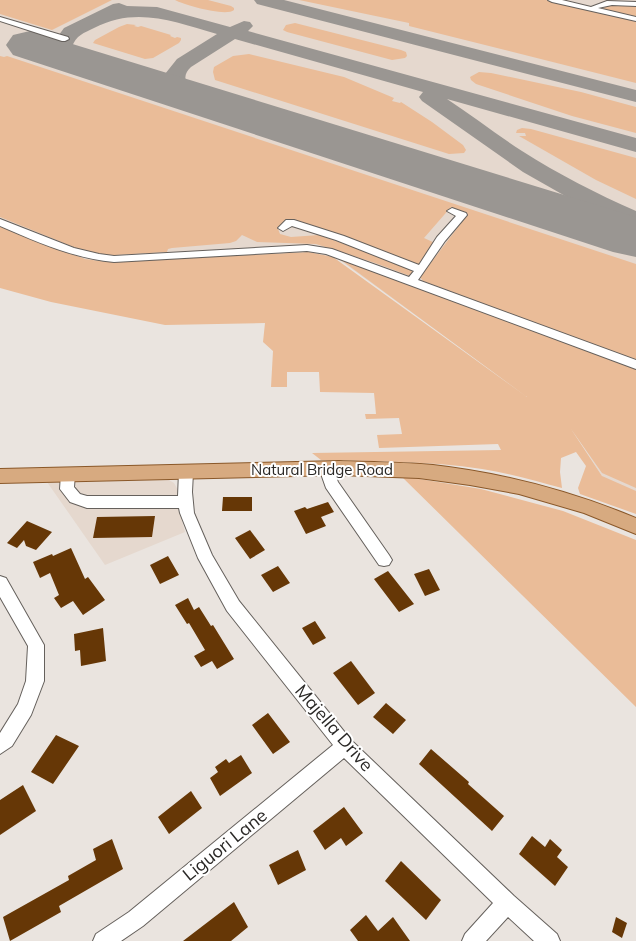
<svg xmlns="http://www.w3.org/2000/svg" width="636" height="941" font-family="Mulish,sans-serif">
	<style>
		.built { fill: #e5d8ce }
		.green { fill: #eabc98 }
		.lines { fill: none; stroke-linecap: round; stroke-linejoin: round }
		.taxiway { fill: #9a9692; fill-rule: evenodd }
		.runway { fill: #9a9692; fill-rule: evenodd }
		.building { fill: #663706 }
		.minor-casing { stroke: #65605c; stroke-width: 2 }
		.major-casing { stroke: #8a5829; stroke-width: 2 }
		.minor { fill: #fff; fill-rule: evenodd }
		.major { fill: #d7aa80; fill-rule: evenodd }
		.labels { text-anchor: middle; stroke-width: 4; stroke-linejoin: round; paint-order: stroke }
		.street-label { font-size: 15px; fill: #2a2826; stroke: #fff }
		.near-street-label { font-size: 18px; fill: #2a2826; stroke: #fff }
	</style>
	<rect width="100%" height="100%" fill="#eae4df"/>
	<!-- built -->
	<path class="built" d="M0 0H636V508L602 476 572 429 334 256 309 252 100 264 77 259 0 228Z
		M167 479 174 483 178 490 180 513 185 532 105 565 47 482Z"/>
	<!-- green -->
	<path class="green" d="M0 0H112L52 30 0 14Z
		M175 0H208L231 6 234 8V10C226 17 184 5 175 0Z
		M299 0H547L636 20V83L409 26V23Z
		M599 5H636V17L603 10 605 7Z
		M295 23 401 50 406 52 407 56 405 58 392 60 287 32 283 30 286 25Z
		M127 24 136 25 134 26 138 27 141 26 171 35 170 36 175 38 177 37 181 38V40L179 43 153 58 145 59 93 43 95 40 119 27Z
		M249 54 344 77 394 98 392 101 400 103 401 102 432 122 463 145 466 150 464 153 449 154 215 80 213 72 214 67 233 56Z
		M0 56 4 57 7 56 636 264V361L423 281 420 277 468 214 451 207 424 238 435 243 419 266 360 243 289 219 278 229 280 234 291 237 319 235 394 262 413 271 410 276 375 263 316 244 257 242 242 235 236 241 230 243 172 248 168 249 167 252 116 255H100L81 250 0 217Z
		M479 72 491 73 581 92 636 107V133L572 116 476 84 471 80 470 77Z
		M522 128 531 129 636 158V199L596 180 519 136H526L525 133H516L517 130Z
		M0 226 85 259 107 262 309 252 333 257 527 397 341 260 343 258 636 369V488L602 473 571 429 602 476 636 491V514L580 494 578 488 586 466 576 452 561 458 560 472 562 488C536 481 509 473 482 469 429 461 374 461 321 460L312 453 501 450 498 444 379 448 377 435 402 434 399 418 366 419 365 414H376L374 393 320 392 319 372H287V387H271L273 351 263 342 265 323 165 325 51 302 0 288Z
		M401 476 481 489 563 511 636 540V707Z"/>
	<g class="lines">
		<!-- taxiway -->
		<path class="taxiway" d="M254 0H284L636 90V102L257 4Z
			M119 3 127 6 157 7 230 27 244 21 250 22 253 26 248 31 636 138V152L447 99C473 116 497 135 522 151 558 174 597 194 636 211V228L627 225 574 201 523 172 422 101 419 97 423 92 235 39 191 67C187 71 184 75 186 81L203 93 206 97 203 101C188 105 163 92 165 74L177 59 217 34C174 22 137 6 94 28 84 33 76 35 72 47L83 58 80 62C67 65 59 58 52 48L56 39 64 28 113 4Z"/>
		<!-- runway -->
		<path class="runway" d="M30 31 636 217V257L613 252 13 55 6 45 13 35Z"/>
	</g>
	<!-- building -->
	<path class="building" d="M223 497H252V511H222Z
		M328 502 334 512 321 517 326 526 306 534 294 511 305 507 307 509Z
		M155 516 152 537 93 538 97 517Z
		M27 521 52 532 36 550 26 546 24 540 17 548 7 543Z
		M250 530 265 550 250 559 235 538Z
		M71 548 85 579 88 577 105 600 83 615 73 601 61 608 54 598 59 595 50 573 40 578 33 562 52 554 53 556Z
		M168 556 179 575 160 584 150 565Z
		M278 566 290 583 273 592 261 575Z
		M429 569 440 590 425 596 414 574Z
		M388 571 414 604 399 612 374 579Z
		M188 598 194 610 199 607 211 626 213 625 234 659 217 669 212 661 201 667 194 656 205 650 189 623 187 624 175 605Z
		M315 621 326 638 313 645 302 628Z
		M103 628 106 661 81 666 80 650 75 651 74 634Z
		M351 661 375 693 358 705 333 673Z
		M386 703 406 720 393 734 373 717Z
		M268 713 290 742 273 754 252 725Z
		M56 735 79 746 53 784 31 772Z
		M431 749 469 782 468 784 504 816 492 831 419 764Z
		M241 755 252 773 220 796 210 778 218 772 215 767 226 759 229 763Z
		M23 785 36 811 0 835V800Z
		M191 791 202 808 169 834 158 817Z
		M344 807 363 833 346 846 341 838 325 850 313 831Z
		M532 836 545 847 550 839 562 850 557 857 568 867 555 886 519 854Z
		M112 839 123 869 59 906 61 912 10 941 3 917 69 880 68 876 96 860 93 849Z
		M298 850 306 870 278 885 269 865Z
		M401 861 441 900 426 920 385 881Z
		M234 902 248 927 231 941H183Z
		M366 915 378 931 393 917 410 941H358L350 930Z
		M616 917 627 923 622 938 612 932Z"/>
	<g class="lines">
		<defs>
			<path id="minor" d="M548 0H562L591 7 607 1 636 2V6L612 5 598 8 636 17V21L552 2Z
				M0 17 68 37 69 39 65 41H62L0 21Z
				M452 208 466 213 467 215 445 241 418 280 636 360V369L326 254 307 251 114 262C73 258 37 242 0 226V219L74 248 99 254 114 256 307 245 332 249 409 277 414 271 336 240 292 226 283 231 278 228 286 220H294L344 236 419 265 437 237 456 216 447 211Z
				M326 463 331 464 338 482 389 555 392 560 389 565 384 566 379 565 326 488 319 468 321 464Z
				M186 467 191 468 193 472 192 492 194 513 212 555 239 601 351 740 514 896 557 934 560 941H534L508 917 486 941H462L465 934 493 903 344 758 143 926 121 941H93L96 934 129 912 333 745 227 611 198 558 180 513 179 508H87L70 502 60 489 61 474 63 470 68 469 73 470 75 474 74 487 80 494 87 496H178L179 472 181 468Z
				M0 576 6 578 44 645V681L31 715 12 746 0 754V733L18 704 26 681 28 646 0 597Z"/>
			<path id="major" d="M339 461C370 462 402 462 433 465 503 473 571 491 636 518V534L584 513 519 494 470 485 419 478 339 475 0 483V469Z"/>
		</defs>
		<!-- minor casing -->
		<use href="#minor" class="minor-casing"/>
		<!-- major casing -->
		<use href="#major" class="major-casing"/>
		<!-- minor -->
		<use href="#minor" class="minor"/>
		<!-- major -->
		<use href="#major" class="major"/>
	</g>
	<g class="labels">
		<!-- street labels -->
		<g class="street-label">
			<text x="322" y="475">Natural Bridge Road</text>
		</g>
		<!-- near-street labels -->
		<g class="near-street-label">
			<text transform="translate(334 728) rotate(49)" y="6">Majella Drive</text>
			<text transform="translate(225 845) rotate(-39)" y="6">Liguori Lane</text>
		</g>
	</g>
</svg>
